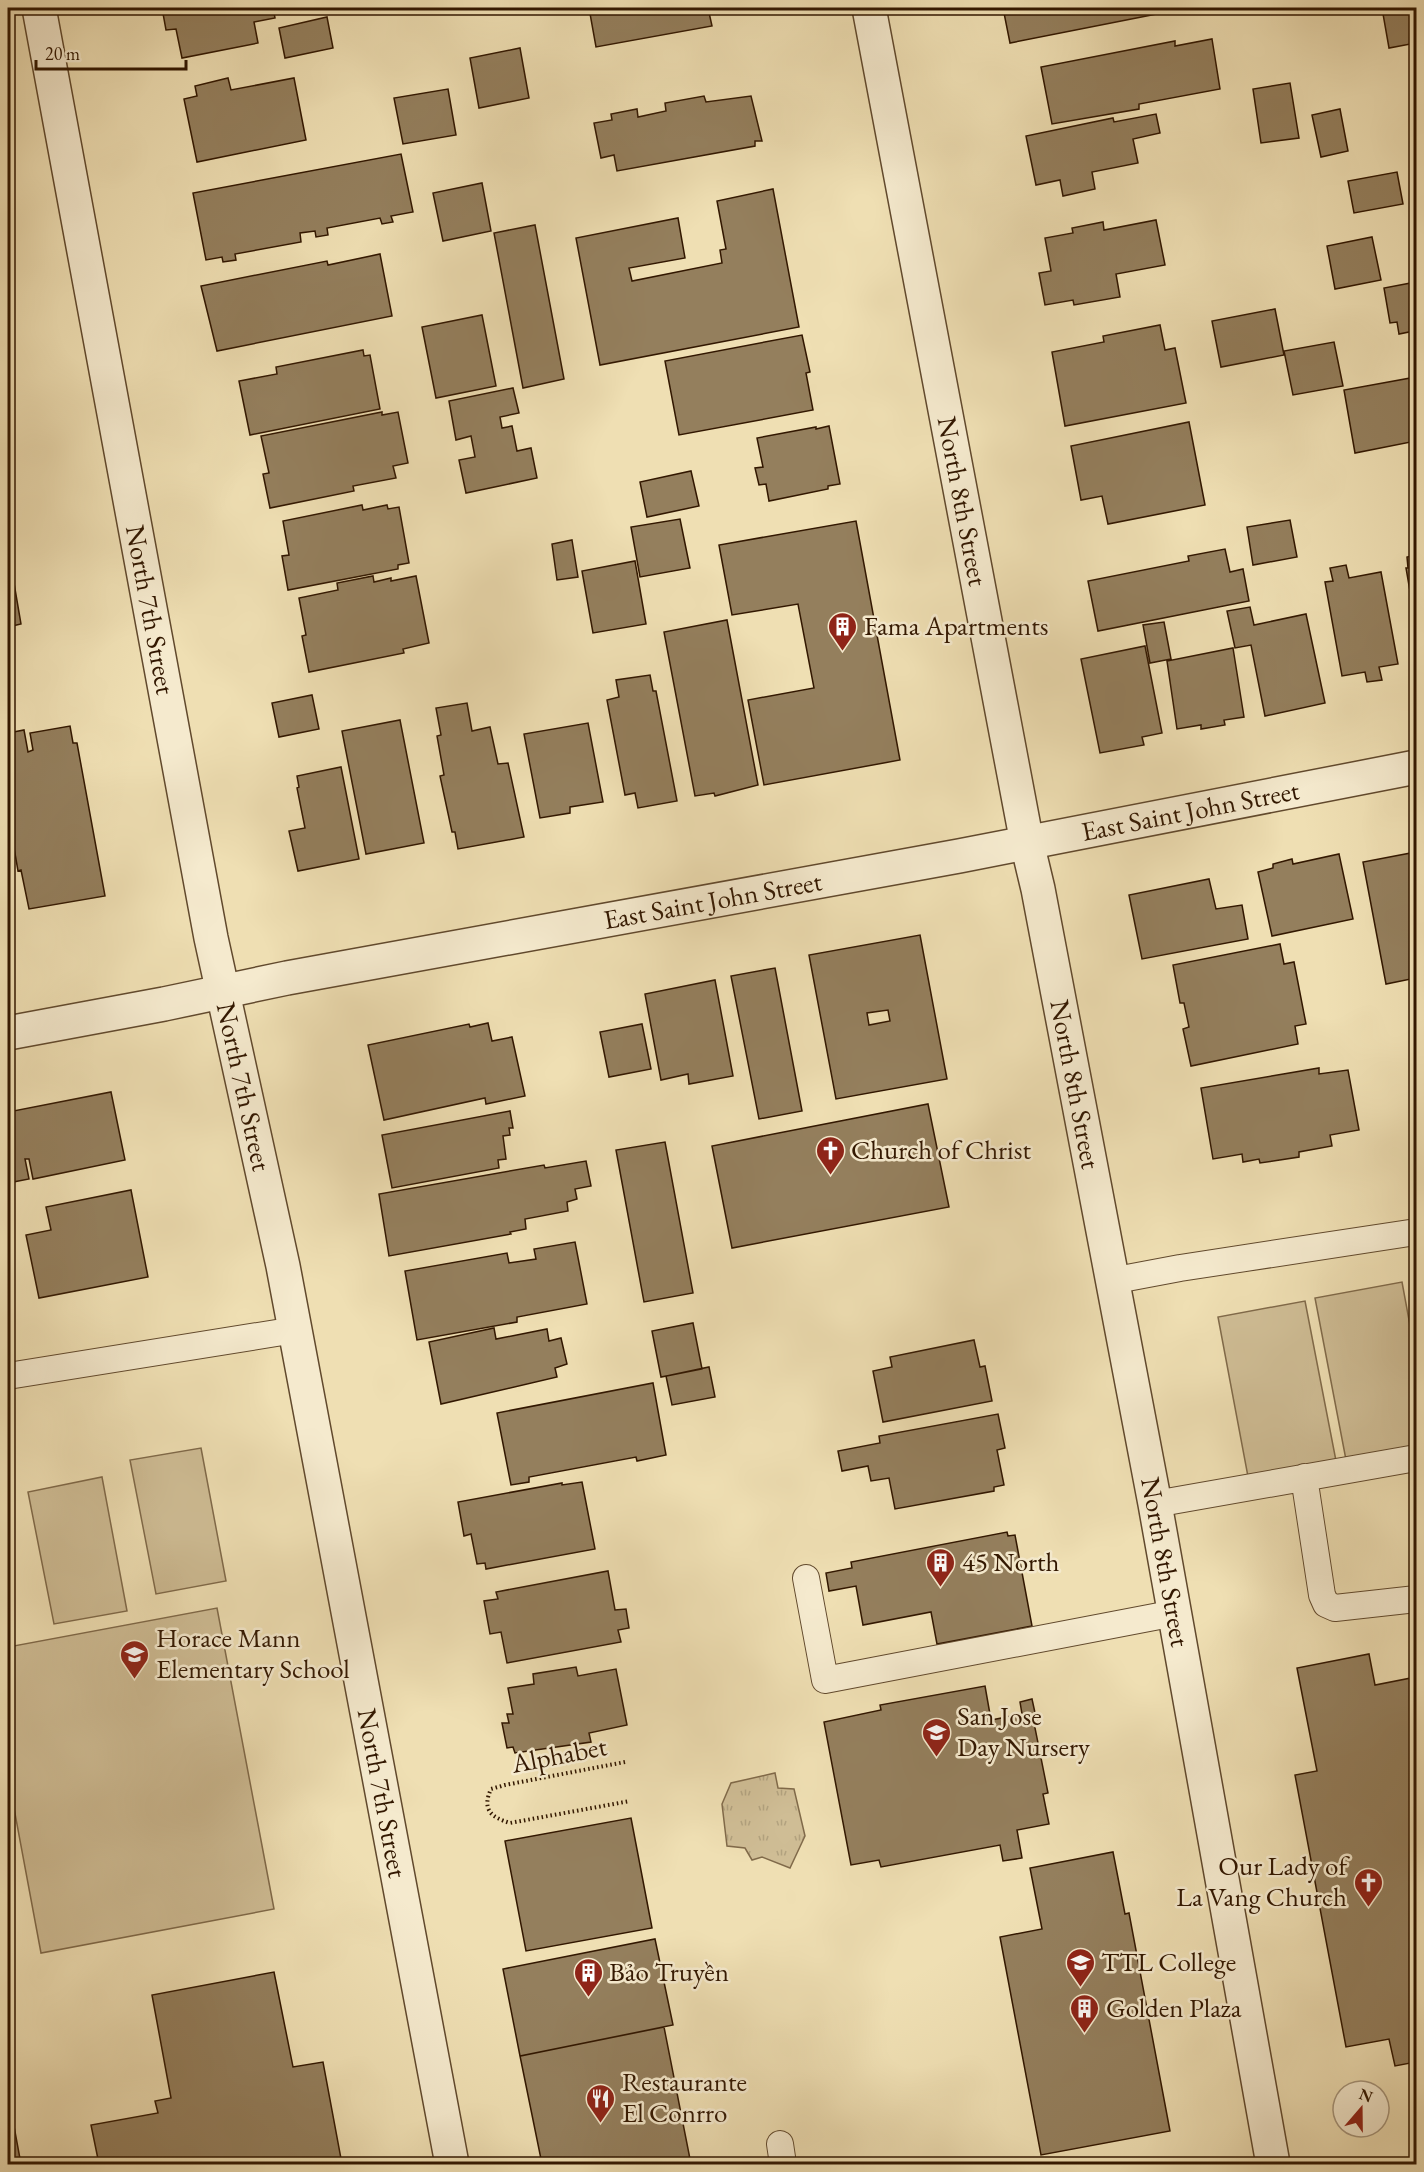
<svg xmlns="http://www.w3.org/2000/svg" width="1424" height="2172" font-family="'EB Garamond',serif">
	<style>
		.grass { fill: url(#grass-tufts); stroke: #806a4a; stroke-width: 1.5 }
		.pitch { fill: #cfbd95; stroke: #806a4a; stroke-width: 1.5 }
		.building { fill: #947f5d; stroke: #321700; stroke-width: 1.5; fill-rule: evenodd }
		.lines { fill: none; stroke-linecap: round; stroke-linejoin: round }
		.service-casing { stroke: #61492d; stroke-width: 28 }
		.minor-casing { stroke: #61492d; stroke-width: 36 }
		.tertiary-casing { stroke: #61492d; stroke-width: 36 }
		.path { stroke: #321700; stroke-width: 4; stroke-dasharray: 1.5 3; stroke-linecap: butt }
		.service { stroke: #f5eace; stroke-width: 26 }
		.minor { stroke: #f5eace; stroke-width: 33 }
		.tertiary { stroke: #f5eace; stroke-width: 33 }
		.labels { text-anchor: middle; stroke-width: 5; stroke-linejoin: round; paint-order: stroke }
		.street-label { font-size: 27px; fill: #321700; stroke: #f5eace }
		.poi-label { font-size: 27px; fill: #321700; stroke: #f5eace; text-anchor: start }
	</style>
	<defs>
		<pattern id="grass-tufts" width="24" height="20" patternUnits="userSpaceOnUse" patternTransform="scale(1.5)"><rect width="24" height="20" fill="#cfbd95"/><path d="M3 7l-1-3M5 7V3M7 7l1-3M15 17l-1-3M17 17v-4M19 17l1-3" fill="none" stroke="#b2a27f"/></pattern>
	</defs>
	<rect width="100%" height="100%" fill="#efdfb3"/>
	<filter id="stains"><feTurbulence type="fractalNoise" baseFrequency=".00333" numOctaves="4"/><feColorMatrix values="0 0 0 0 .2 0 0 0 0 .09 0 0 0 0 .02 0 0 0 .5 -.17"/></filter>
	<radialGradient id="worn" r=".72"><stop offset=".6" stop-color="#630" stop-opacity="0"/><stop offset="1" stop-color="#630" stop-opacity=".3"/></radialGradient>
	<!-- grass -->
	<path class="grass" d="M775 1773 778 1788 794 1789 805 1836 790 1868 762 1857 752 1860 745 1848 727 1846 722 1804 731 1783Z"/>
	<!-- pitch -->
	<path class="pitch" d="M1402 1282 1416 1358V1451L1347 1465 1315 1298Z
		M1305 1301 1337 1466 1249 1482 1218 1317Z
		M201 1448 226 1581 156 1594 130 1460Z
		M102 1477 127 1611 54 1624 28 1492Z
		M217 1608 274 1909 41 1953 8 1776V1647Z"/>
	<!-- building -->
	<path class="building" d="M162 8H273L275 18 254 22 258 43 182 58 176 29 166 30Z
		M589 8H708L712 26 596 47Z
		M1003 8H1181L1182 9 1010 43Z
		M1389 8H1416V43L1389 48 1383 14 1390 13Z
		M327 17 333 48 285 58 279 28Z
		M1212 39 1220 89 1139 104V109L1052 124 1041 67 1175 41V46Z
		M520 48 529 98 479 108 470 58Z
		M228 78 231 90 294 78 306 140 197 162 184 99 197 96 195 86Z
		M1290 83 1299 138 1261 143 1253 89Z
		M448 89 456 135 403 144 394 98Z
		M704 96 706 102 751 96 762 141H755V146L617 171 614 155 601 158 594 123 612 120 611 114 637 109 638 117 666 111 665 103Z
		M1340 109 1348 151 1321 157 1312 115Z
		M1156 114 1160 133 1133 139 1138 163 1092 172 1095 189 1063 196 1060 180 1036 185 1026 136 1113 118 1114 122Z
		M401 154 413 212 391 216 393 222 382 224 380 218 327 228 328 235 316 237 315 231 300 233 301 242 235 254 236 260 223 262 222 257 206 260 193 193Z
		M1397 172 1403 204 1354 213 1348 181Z
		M482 183 491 231 443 241 433 193Z
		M773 189 799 327 600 365 576 238 678 218 685 258 629 268 632 281 722 263 720 250 726 249 717 201Z
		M1156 220 1165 265 1116 274 1120 297 1074 305 1073 300 1045 305 1039 273 1051 271 1045 238 1073 233 1072 228 1103 222 1104 230Z
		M535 225 564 379 523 388 494 233Z
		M1372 237 1381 280 1335 289 1327 246Z
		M380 254 392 316 217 351 201 286 327 261 328 265Z
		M1416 282V335L1415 336 1414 331 1399 334 1397 322 1390 323 1384 288Z
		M1275 309 1284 355 1221 367 1212 321Z
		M482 315 496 386 436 398 422 327Z
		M1160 325 1165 350 1175 348 1186 403 1065 426 1052 352 1104 342 1103 336Z
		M802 335 810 372 806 373 813 410 679 435 665 361Z
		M1334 342 1343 386 1293 395 1284 351Z
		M363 350 364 356 370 355 380 409 250 435 239 381 277 374 276 367Z
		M1416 377V441L1355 453 1344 390Z
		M513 388 519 413 500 417 502 428 512 426 517 451 531 448 537 478 466 493 459 460 475 457 471 436 456 440 449 401Z
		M382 412V415L398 412 408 463 393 466 396 478 353 486 354 491 270 508 263 474 269 473 261 436Z
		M1189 422 1205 505 1108 524 1102 496 1081 500 1071 446Z
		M829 426 840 484 828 486V489L769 501 766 484 759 485 755 468 763 467 757 438 816 427V429Z
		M691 471 699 506 647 517 640 482Z
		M362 505 363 510 387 505 388 509 399 507 409 563 398 565V569L288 590 282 556 289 555 283 521Z
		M680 519 690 568 640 577 631 527Z
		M1290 520 1297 557 1253 565 1247 527Z
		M856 521 900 760 764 785 748 700 814 688 798 604 732 615 719 545Z
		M572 540 578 577 557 580 552 544Z
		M8 548 21 624 8 627Z
		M1225 549 1230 572 1243 569 1249 601 1098 631 1088 581 1189 561 1188 556Z
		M1416 555V626L1406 568H1408L1407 557Z
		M635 561 646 624 593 633 582 571Z
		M1346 565 1349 578 1381 572 1398 664 1379 667 1382 680 1367 682 1365 672 1342 676 1325 582 1333 581 1330 568Z
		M373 576 374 582 391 578V581L416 576 429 643 403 649 404 653 309 672 302 636 306 635 299 598 338 590 337 583Z
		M1250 607 1254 625 1306 614 1325 703 1265 716 1251 645 1235 648 1227 611Z
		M727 620 758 785 715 796 714 793 695 796 664 632Z
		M1164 622 1171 659 1150 663 1143 625Z
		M1145 646 1162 733 1142 737 1144 745 1100 753 1081 659Z
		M1233 648 1244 717 1224 720 1225 725 1201 729V725L1177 729 1167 661Z
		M650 675 653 691H656L677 801 638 808 635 793 625 795 607 700 619 697 616 680Z
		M312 695 319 729 279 737 272 703Z
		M467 703 472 731 490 727 498 764 508 763 524 837 458 849 455 832H452L440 776 444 775 437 736 441 735 436 708Z
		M400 720 424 843 366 854 342 731Z
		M588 723 603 802 570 807V813L540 818 524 734Z
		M70 726 73 743H77L105 896 29 909 21 870 18 871 8 813V733L24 730 28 752 33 750 30 733Z
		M341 767 359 859 298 871 289 831 305 828 297 788 299 787 297 776Z
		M1416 852V978L1386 984 1363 862Z
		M1339 854 1353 919 1272 936 1258 872 1273 868V864L1292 859 1293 864Z
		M1209 879 1216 909 1242 905 1248 939 1142 959 1129 895Z
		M920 935 947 1079 836 1099 809 955ZM888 1010 890 1021 869 1025 867 1013Z
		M1280 944 1284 964 1294 962 1306 1024 1295 1026 1298 1044 1191 1066 1183 1029 1189 1027 1184 1003H1180L1173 965Z
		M775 968 802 1111 759 1119 731 976Z
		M715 980 733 1076 689 1084 688 1074 661 1080 645 994Z
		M488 1023 492 1041 512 1037 525 1096 486 1104 485 1098 384 1120 368 1045 469 1024 470 1027Z
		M642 1024 651 1069 609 1077 600 1032Z
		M1319 1068V1074L1348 1070 1359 1130 1330 1135 1332 1146 1299 1152V1157L1260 1163 1259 1159 1243 1162 1242 1154 1213 1159 1201 1088Z
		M111 1092 125 1160 33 1179 29 1159H25L29 1179 8 1183V1112Z
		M928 1104 949 1207 732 1248 712 1146Z
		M510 1111 513 1128H509L510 1135 503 1136 506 1159 498 1160 499 1168 392 1188 382 1135Z
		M665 1142 693 1293 644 1302 616 1150Z
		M586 1161 591 1186 575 1189 577 1199 567 1202 568 1211 525 1219 526 1229 510 1232 511 1234 389 1256 379 1194 544 1165 545 1168Z
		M131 1190 148 1277 39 1298 26 1235 51 1230 46 1207Z
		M575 1242 587 1304 517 1317V1322L417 1340 405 1271 507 1253 509 1263 536 1259 534 1249Z
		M693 1323 702 1369 661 1377 652 1331Z
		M494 1328 496 1339 547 1329 549 1341 561 1338 567 1364 555 1368 557 1377 441 1404 429 1342Z
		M974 1340 980 1367 985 1366 992 1401 883 1422 873 1371 892 1367 890 1357Z
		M709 1367 715 1397 672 1405 666 1376Z
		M653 1383 666 1455 637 1461 636 1457 529 1477V1482L511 1485 497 1413Z
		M998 1414 1005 1448 997 1450 1004 1485 994 1487V1491L895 1509 889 1478 871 1481 868 1466 842 1471 838 1451 880 1443 879 1436Z
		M582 1482 595 1549 486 1569 485 1563 477 1564 471 1534 464 1536 458 1502 562 1483V1485Z
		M1007 1532 1008 1536 1015 1535 1032 1626 937 1644 931 1612 863 1625 856 1586 829 1591 826 1573 852 1568 851 1562Z
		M608 1571 615 1610 626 1609 629 1628 618 1630 621 1642 507 1663 501 1632 490 1634 484 1601 498 1599 496 1592Z
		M1369 1654 1375 1685 1416 1677V2062L1395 2066 1389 2039 1346 2047 1295 1775 1317 1771 1297 1668Z
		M576 1667 578 1676 616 1669 627 1725 589 1733 591 1742 515 1753 513 1747 507 1748 502 1723H509L507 1714H513L508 1688 534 1684 533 1674Z
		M985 1686 991 1720 1022 1714 1020 1702 1032 1699 1037 1722 1034 1723 1048 1793 1043 1794 1049 1824 1017 1830 1022 1858 1003 1861 1000 1845 881 1867 879 1860 851 1865 824 1722 881 1710 880 1705Z
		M631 1818 652 1928 526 1951 505 1841Z
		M1113 1852 1125 1914 1129 1913 1170 2131 1041 2155 1000 1937 1042 1929 1030 1868Z
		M655 1939 673 2025 520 2056 503 1969Z
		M274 1972 293 2067 323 2062 342 2164H99L91 2125 158 2113 155 2101 171 2098 152 1995Z
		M664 2027 691 2164H542L520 2056Z
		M8 2094 21 2164H8Z"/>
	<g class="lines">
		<defs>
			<path id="service" d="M1111 1281 1180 1268 1416 1232
				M8 1376 295 1330
				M1304 1477 1322 1595 1326 1604 1335 1608 1416 1599
				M1155 1504 1416 1458
				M806 1578 825 1680 1175 1613
				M780 2144 783 2164"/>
			<g id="minor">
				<path id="s1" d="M869 8 1027 843 1038 889 1155 1504 1273 2164"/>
				<path id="s2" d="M8 1033 164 1004 287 978 959 856 1416 767"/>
			</g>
			<g id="tertiary">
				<path id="s3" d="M39 8 211 938 283 1266 452 2164"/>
			</g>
		</defs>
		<!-- service casing -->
		<use href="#service" class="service-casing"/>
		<!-- minor casing -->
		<use href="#minor" class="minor-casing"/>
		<!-- tertiary casing -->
		<use href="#tertiary" class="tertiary-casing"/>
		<!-- path -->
		<path class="path" d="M625 1762 505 1785 491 1789C482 1809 490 1817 510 1823L630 1801"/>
		<!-- service -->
		<use href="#service" class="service"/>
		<!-- minor -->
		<use href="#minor" class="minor"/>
		<!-- tertiary -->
		<use href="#tertiary" class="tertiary"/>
	</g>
	<!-- icons -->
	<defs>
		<symbol id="building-pin" viewBox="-11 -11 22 30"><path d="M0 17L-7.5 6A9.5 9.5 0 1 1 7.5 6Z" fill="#8f2418" stroke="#f5eace"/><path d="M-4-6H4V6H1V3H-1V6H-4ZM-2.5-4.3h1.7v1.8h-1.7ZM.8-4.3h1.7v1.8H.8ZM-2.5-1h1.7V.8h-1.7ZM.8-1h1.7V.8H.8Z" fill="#fff"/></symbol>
		<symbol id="church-pin" viewBox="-11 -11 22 30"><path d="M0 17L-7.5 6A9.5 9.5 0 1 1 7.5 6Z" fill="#8f2418" stroke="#f5eace"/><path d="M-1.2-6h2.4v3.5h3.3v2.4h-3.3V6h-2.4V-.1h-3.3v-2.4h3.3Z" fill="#fff"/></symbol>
		<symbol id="school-pin" viewBox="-11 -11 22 30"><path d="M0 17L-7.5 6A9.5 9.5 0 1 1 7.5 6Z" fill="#8f2418" stroke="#f5eace"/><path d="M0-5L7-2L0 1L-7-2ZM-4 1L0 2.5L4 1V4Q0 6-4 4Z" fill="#fff"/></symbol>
		<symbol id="university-pin" viewBox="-11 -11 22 30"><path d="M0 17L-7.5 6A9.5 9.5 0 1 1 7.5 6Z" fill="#8f2418" stroke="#f5eace"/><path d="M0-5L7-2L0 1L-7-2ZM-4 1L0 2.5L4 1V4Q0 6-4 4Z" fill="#fff"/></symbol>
		<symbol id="restaurant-pin" viewBox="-11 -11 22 30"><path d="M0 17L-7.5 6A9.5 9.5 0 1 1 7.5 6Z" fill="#8f2418" stroke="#f5eace"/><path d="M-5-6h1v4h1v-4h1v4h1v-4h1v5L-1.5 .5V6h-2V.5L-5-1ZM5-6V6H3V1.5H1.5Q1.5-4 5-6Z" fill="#fff"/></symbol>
	</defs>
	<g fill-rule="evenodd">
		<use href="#building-pin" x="826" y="610" width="33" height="45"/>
		<use href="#church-pin" x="814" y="1134" width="33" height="45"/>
		<use href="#building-pin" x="924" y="1546" width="33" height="45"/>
		<use href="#school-pin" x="118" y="1638" width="33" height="45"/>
		<use href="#school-pin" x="920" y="1716" width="33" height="45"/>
		<use href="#church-pin" x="1352" y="1866" width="33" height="45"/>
		<use href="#university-pin" x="1064" y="1946" width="33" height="45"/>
		<use href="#building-pin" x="572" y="1956" width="33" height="45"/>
		<use href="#building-pin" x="1068" y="1992" width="33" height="45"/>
		<use href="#restaurant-pin" x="584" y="2082" width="33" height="45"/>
	</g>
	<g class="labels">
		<!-- street labels -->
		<g class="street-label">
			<text dy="9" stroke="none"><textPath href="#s1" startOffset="502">North 8th Street</textPath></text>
			<text dy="9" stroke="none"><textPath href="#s3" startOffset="612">North 7th Street</textPath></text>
			<text dy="9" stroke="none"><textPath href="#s2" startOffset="1203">East Saint John Street</textPath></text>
			<text dy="9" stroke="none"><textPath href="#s2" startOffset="717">East Saint John Street</textPath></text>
			<text dy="9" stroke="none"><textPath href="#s1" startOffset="1096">North 8th Street</textPath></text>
			<text dy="9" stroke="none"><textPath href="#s3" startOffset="1098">North 7th Street</textPath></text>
			<text dy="9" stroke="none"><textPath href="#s1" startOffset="1582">North 8th Street</textPath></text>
			<text transform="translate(559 1755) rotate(-11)" y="9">Alphabet</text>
			<text dy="9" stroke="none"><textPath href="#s3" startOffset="1818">North 7th Street</textPath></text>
		</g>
		<!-- poi labels -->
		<g class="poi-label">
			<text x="864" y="635">Fama Apartments</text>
			<text x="851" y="1159">Church of Christ</text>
			<text x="962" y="1571">45 North</text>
			<text x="156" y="1647">Horace Mann<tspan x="156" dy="31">Elementary School</tspan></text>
			<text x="957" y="1725">San Jose<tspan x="957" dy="31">Day Nursery</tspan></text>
			<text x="1347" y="1875" text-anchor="end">Our Lady of<tspan x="1347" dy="31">La Vang Church</tspan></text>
			<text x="1101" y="1971">TTL College</text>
			<text x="609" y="1981">Bảo Truyền</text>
			<text x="1106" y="2017">Golden Plaza</text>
			<text x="622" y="2091">Restaurante<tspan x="622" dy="31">El Conrro</tspan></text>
		</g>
	</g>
	<!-- margin -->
	<rect width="1424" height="2172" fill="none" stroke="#efdfb3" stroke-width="30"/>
	<rect x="9" y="9" width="1406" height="2154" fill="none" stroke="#321700" stroke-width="3"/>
	<rect x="15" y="15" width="1394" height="2142" fill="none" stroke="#321700" stroke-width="1.5"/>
	<!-- north arrow -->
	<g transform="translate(1361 2109) rotate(20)"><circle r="28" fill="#f5eace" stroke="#a7967c" stroke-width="1.5"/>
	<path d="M0-4.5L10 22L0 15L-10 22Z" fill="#8f2418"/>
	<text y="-9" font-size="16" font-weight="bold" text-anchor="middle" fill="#321700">N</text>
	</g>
	<!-- scale -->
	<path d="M36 60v9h150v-9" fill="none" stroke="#321700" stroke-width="3"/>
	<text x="45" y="60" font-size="18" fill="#321700" stroke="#f5eace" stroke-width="4.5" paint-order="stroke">20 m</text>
	<rect width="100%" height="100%" filter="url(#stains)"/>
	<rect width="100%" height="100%" fill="url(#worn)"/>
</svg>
